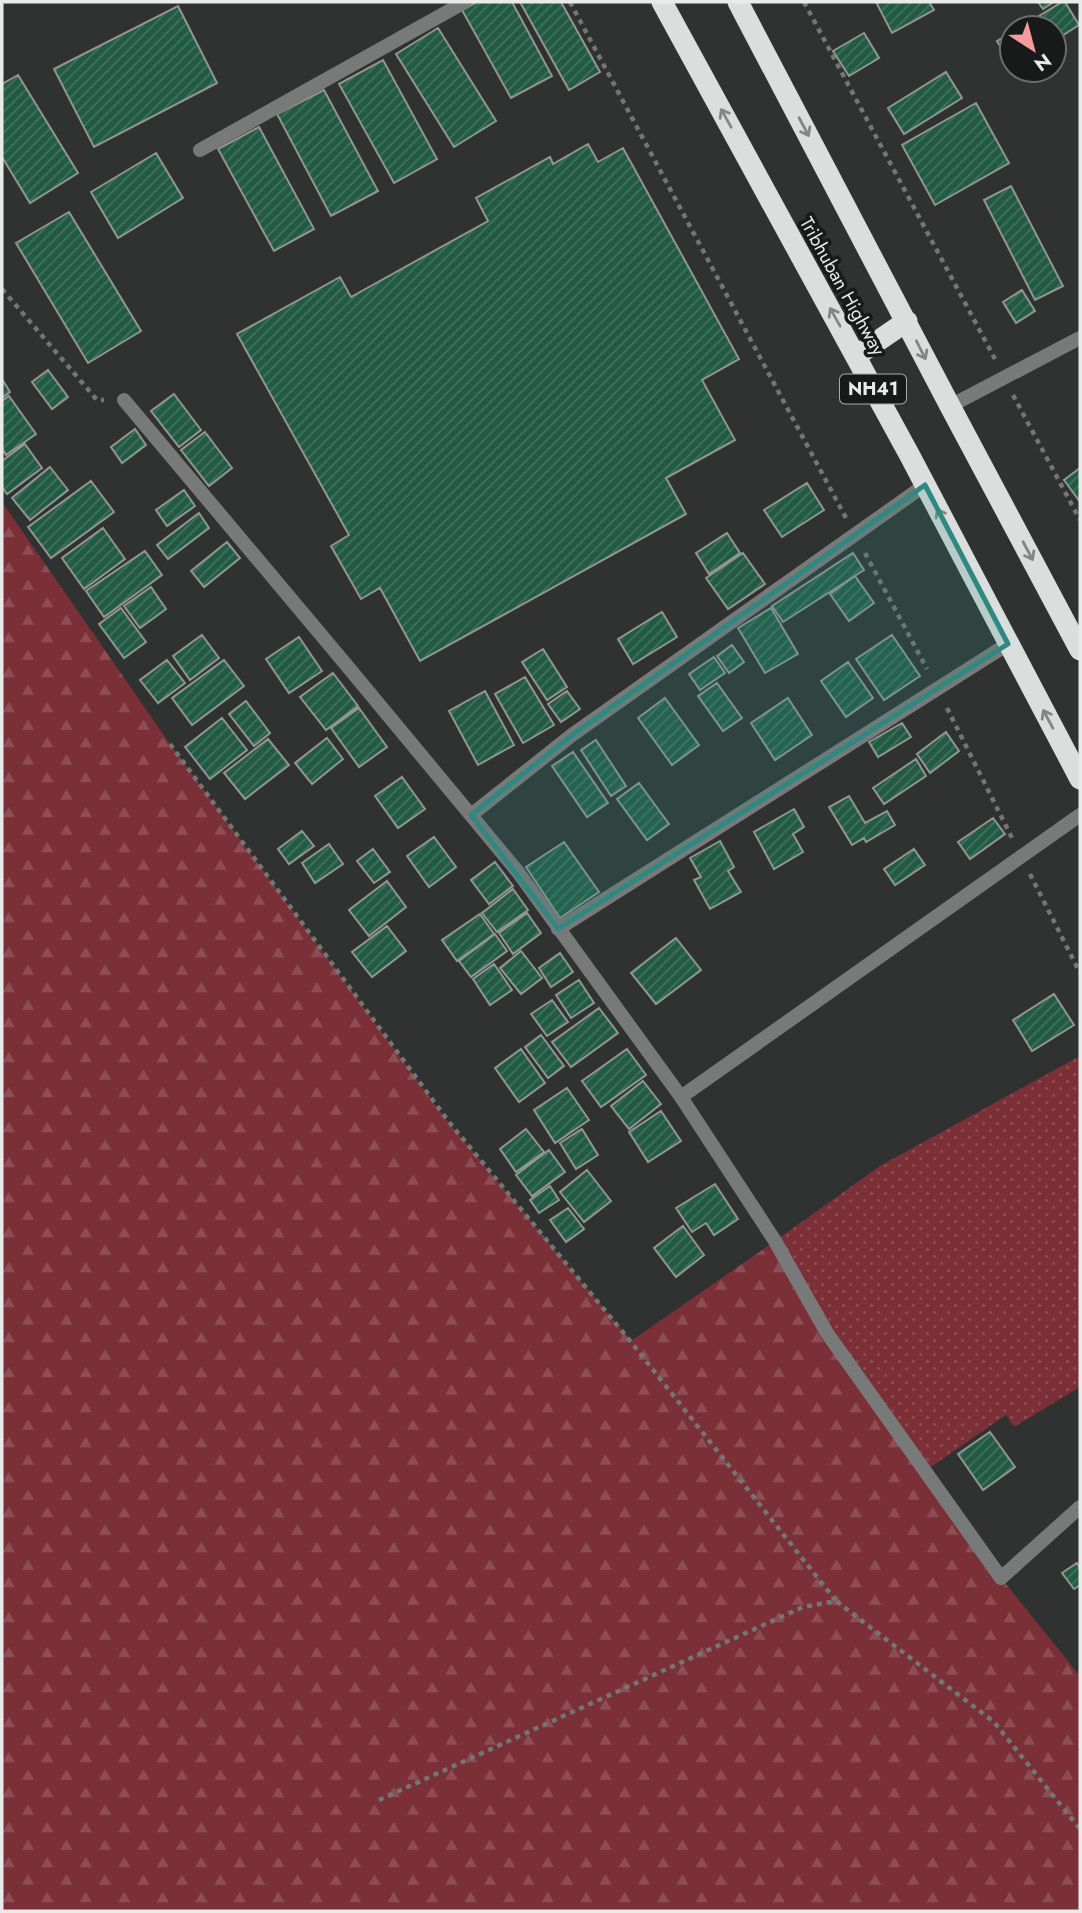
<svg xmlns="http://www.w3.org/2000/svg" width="1082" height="1913" font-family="Jost,sans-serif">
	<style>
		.grass { fill: url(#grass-dots) }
		.forest { fill: url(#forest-firs) }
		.building { fill: url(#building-hatch); stroke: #919593; stroke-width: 2 }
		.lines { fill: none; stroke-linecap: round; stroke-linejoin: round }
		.path { stroke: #737674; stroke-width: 4.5; stroke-dasharray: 5 5; stroke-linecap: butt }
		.lane { stroke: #787a79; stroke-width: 14 }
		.street { stroke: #787a79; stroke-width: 14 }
		.highway { stroke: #dadfdd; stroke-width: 21 }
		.oneway { stroke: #838685 }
		.marked { fill: #308881; fill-opacity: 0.2; stroke: #308881; stroke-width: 5; stroke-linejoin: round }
		.labels { text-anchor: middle; stroke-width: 7; stroke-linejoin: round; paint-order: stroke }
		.shield { fill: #181919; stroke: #aaacab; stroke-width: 2 }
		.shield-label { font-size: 18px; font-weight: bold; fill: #e9ebea }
		.street-label { font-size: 19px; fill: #e9ebea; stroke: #181919 }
	</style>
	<defs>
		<pattern id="grass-dots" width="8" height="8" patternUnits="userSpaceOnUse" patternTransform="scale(1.75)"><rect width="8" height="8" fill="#7b2f37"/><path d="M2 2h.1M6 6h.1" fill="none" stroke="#8e4d54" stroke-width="1.8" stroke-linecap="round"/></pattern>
		<pattern id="forest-firs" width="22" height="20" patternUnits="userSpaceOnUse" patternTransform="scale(1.75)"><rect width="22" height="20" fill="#7b2f37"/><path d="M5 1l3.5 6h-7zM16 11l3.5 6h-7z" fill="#8e4d54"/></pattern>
		<pattern id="building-hatch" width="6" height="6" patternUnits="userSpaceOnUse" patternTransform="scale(1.75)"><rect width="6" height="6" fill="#225a44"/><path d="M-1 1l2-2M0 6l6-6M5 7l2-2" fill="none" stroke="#42725f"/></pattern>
	</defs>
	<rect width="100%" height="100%" fill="#2f3230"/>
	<!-- grass -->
	<path class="grass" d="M1080 1056V1387L1014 1427 1006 1415 925 1471 775 1241 880 1166Z"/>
	<!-- forest -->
	<path class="forest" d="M2 502 170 744 445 1118 631 1341 775 1241 827 1333 1001 1578 1080 1676V1911H2Z"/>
	<!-- building -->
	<path class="building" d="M477 2H512L552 76 511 98 462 10Z
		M520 2H561L600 72 569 90Z
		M876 2H929L934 10 892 33Z
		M1038 2H1054L1043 9Z
		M1062 2H1065L1079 25 1054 41V28H1019Z
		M178 6 217 83 94 147 54 69Z
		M438 28 496 121 454 147 396 54Z
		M1012 32V66L997 41Z
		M864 33 879 58 849 76 833 51Z
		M383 60 437 159 394 183 339 84Z
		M946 72 962 98 904 134 888 108Z
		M18 75 78 173 30 203 2 157V84Z
		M324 90 378 191 331 216 277 114Z
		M976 103 1009 163 935 205 902 145Z
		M259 127 314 229 274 251 218 149Z
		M588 144 598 162 623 148 739 359 702 380 735 440 666 478 686 514 420 661 380 588 361 599 331 546 349 535 237 334 340 277 351 297 488 221 476 198 550 157 553 164Z
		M156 153 183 198 118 238 91 192Z
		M1011 186 1063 286 1035 300 984 200Z
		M69 212 141 331 88 363 16 243Z
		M1022 290 1035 311 1016 323 1003 302Z
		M48 370 68 397 52 409 32 382Z
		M2 379 10 392 2 398Z
		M174 394 201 430 179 447 151 411Z
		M9 396 36 434 6 455 2 448V401Z
		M135 429 146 445 122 463 111 447Z
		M205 432 232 468 209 486 181 450Z
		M25 444 42 468 7 494 2 487V461Z
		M50 467 68 490 30 520 12 498Z
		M1080 468V502L1064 480Z
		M91 481 114 512 51 558 28 527Z
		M807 483 824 510 782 537 764 510Z
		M184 490 195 506 167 526 156 510Z
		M199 513 209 528 168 559 157 545Z
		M103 528 125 559 84 589 62 558Z
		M727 533 740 553 709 574 696 553Z
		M227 542 240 558 204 587 191 571Z
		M145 551 162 575 104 617 86 591Z
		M743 553 765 584 728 609 706 578Z
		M853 553 864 570 783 622 772 606Z
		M855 576 874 603 849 621 830 594Z
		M151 587 166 609 140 628 124 606Z
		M121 608 146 642 124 658 99 624Z
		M771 608 798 654 765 673 738 628Z
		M662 612 677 637 633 664 618 639Z
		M202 635 219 658 190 680 173 656Z
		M892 635 920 676 884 700 856 659Z
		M299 637 322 671 289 693 266 659Z
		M732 645 744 662 729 673 717 656Z
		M543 649 567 687 547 700 522 662Z
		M714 657 725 673 700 690 689 674Z
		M167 660 185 683 158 703 140 680Z
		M224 660 244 686 192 725 172 698Z
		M848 662 873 698 846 717 821 681Z
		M333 673 358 706 326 730 300 697Z
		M525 677 554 725 523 743 495 694Z
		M717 683 742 718 723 731 698 696Z
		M485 691 514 745 478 765 449 711Z
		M567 691 580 709 561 722 548 704Z
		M665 698 699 745 672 765 638 718Z
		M788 698 812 735 775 760 751 723Z
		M246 701 270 733 254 746 229 714Z
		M359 708 387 747 359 767 331 728Z
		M222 718 247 750 210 779 185 747Z
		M902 723 911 737 878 757 869 742Z
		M946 732 959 751 930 773 917 754Z
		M327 738 343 759 312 784 295 763Z
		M268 739 289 765 245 799 224 773Z
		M596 740 626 786 611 796 581 750Z
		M573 752 608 803 587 817 552 766Z
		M916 759 926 776 884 804 873 788Z
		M402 777 425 809 398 828 375 796Z
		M639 783 669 824 647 840 617 799Z
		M849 796 865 823 887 811 895 825 866 842 864 838 852 845 829 807Z
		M794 809 804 827 793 834 803 852 774 869 754 832Z
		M993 818 1005 834 970 859 958 842Z
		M302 831 314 846 289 864 278 849Z
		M434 837 456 867 429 887 407 856Z
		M720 841 734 867 728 871 741 892 710 909 694 880 701 877 690 858Z
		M564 842 599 892 560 918 526 867Z
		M329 844 343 864 315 883 302 863Z
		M373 849 390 872 374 883 357 861Z
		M914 849 925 865 895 885 884 869Z
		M495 862 513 886 489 904 471 880Z
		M387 881 406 907 369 936 349 910Z
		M513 889 528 910 497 932 482 913Z
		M527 913 541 933 513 954 499 933Z
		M480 914 494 934 457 961 442 940Z
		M387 926 406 951 372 977 352 952Z
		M495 934 507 951 471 977 459 961Z
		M676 938 701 970 656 1004 631 973Z
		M521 951 542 978 521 994 500 968Z
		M560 953 573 972 551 987 539 968Z
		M494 964 512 990 490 1005 473 979Z
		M579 980 594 1003 571 1018 556 995Z
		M1054 994 1074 1025 1032 1051 1013 1020Z
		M552 1000 568 1022 547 1036 531 1014Z
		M599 1008 618 1033 571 1067 552 1042Z
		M541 1035 564 1066 548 1078 525 1047Z
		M521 1049 545 1083 519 1102 495 1068Z
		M627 1049 646 1075 601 1107 582 1081Z
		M643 1081 661 1104 629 1129 611 1106Z
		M567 1088 589 1120 555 1143 534 1110Z
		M661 1111 681 1141 648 1162 629 1132Z
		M526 1129 544 1152 516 1172 500 1149Z
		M582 1129 598 1155 576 1169 560 1143Z
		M549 1150 565 1172 532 1196 516 1175Z
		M587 1170 611 1201 584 1222 560 1192Z
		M715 1184 738 1219 714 1235 706 1223 692 1232 676 1208Z
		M550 1186 559 1200 539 1213 530 1200Z
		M568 1208 584 1229 566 1242 550 1220Z
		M683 1226 704 1255 676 1277 654 1248Z
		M990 1432 1015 1467 983 1490 958 1454Z
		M1077 1563 1080 1568V1585L1074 1589 1062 1573Z"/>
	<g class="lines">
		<!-- path -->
		<path class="path" d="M570 2 846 518
			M804 2 995 359
			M2 289 97 400H104
			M1013 395 1080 520
			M865 553 927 669
			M947 708 1012 838
			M170 744 449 1122 631 1342 836 1601
			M1030 874 1080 973
			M379 1800 803 1607 836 1601 994 1722 1080 1829"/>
		<!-- lane -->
		<path class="lane" d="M200 150 465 2
			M681 1097 1080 815"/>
		<!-- street -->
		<path class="street" d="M124 400 348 667 518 872 681 1097 775 1241 827 1333 1001 1578 1080 1507
			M950 406 1080 338
			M471 815 572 735 925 485
			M558 929 1008 644"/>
		<!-- highway -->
		<path class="highway" d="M662 2 910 456 1080 779
			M738 2 950 406 1080 650
			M856 356 907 321"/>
	</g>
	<!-- one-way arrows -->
	<defs><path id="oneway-shaft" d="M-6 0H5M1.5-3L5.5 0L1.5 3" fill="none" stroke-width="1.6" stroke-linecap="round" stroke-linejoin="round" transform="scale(1.75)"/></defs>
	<g class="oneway">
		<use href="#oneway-shaft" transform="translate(726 118) rotate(-119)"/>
		<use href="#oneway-shaft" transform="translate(804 127) rotate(62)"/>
		<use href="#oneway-shaft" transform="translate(835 317) rotate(-119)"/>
		<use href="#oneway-shaft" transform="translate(921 350) rotate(63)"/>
		<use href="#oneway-shaft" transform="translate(942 518) rotate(-118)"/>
		<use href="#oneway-shaft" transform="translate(1028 551) rotate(62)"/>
		<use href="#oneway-shaft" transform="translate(1048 719) rotate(-118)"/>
	</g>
	<!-- marked area -->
	<path class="marked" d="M925 485 1008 644 558 929 471 815 572 735Z"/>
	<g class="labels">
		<!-- shield labels -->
		<rect class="shield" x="840" y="374.5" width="66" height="29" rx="5"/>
		<g class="shield-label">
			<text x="873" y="395">NH41</text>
		</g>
		<!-- street labels -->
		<g class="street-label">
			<text transform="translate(843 286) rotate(61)" y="7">Tribhuban Highway</text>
		</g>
	</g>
	<!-- border -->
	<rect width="1082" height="1913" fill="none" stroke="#e9ebea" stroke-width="7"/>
	<!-- north arrow -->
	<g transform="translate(1033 49) rotate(144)"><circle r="33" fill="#181919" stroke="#6c6d6d" stroke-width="2"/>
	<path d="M0-5L12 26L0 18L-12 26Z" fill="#f49b9f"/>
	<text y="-10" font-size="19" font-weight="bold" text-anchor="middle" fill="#e9ebea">N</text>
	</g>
</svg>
